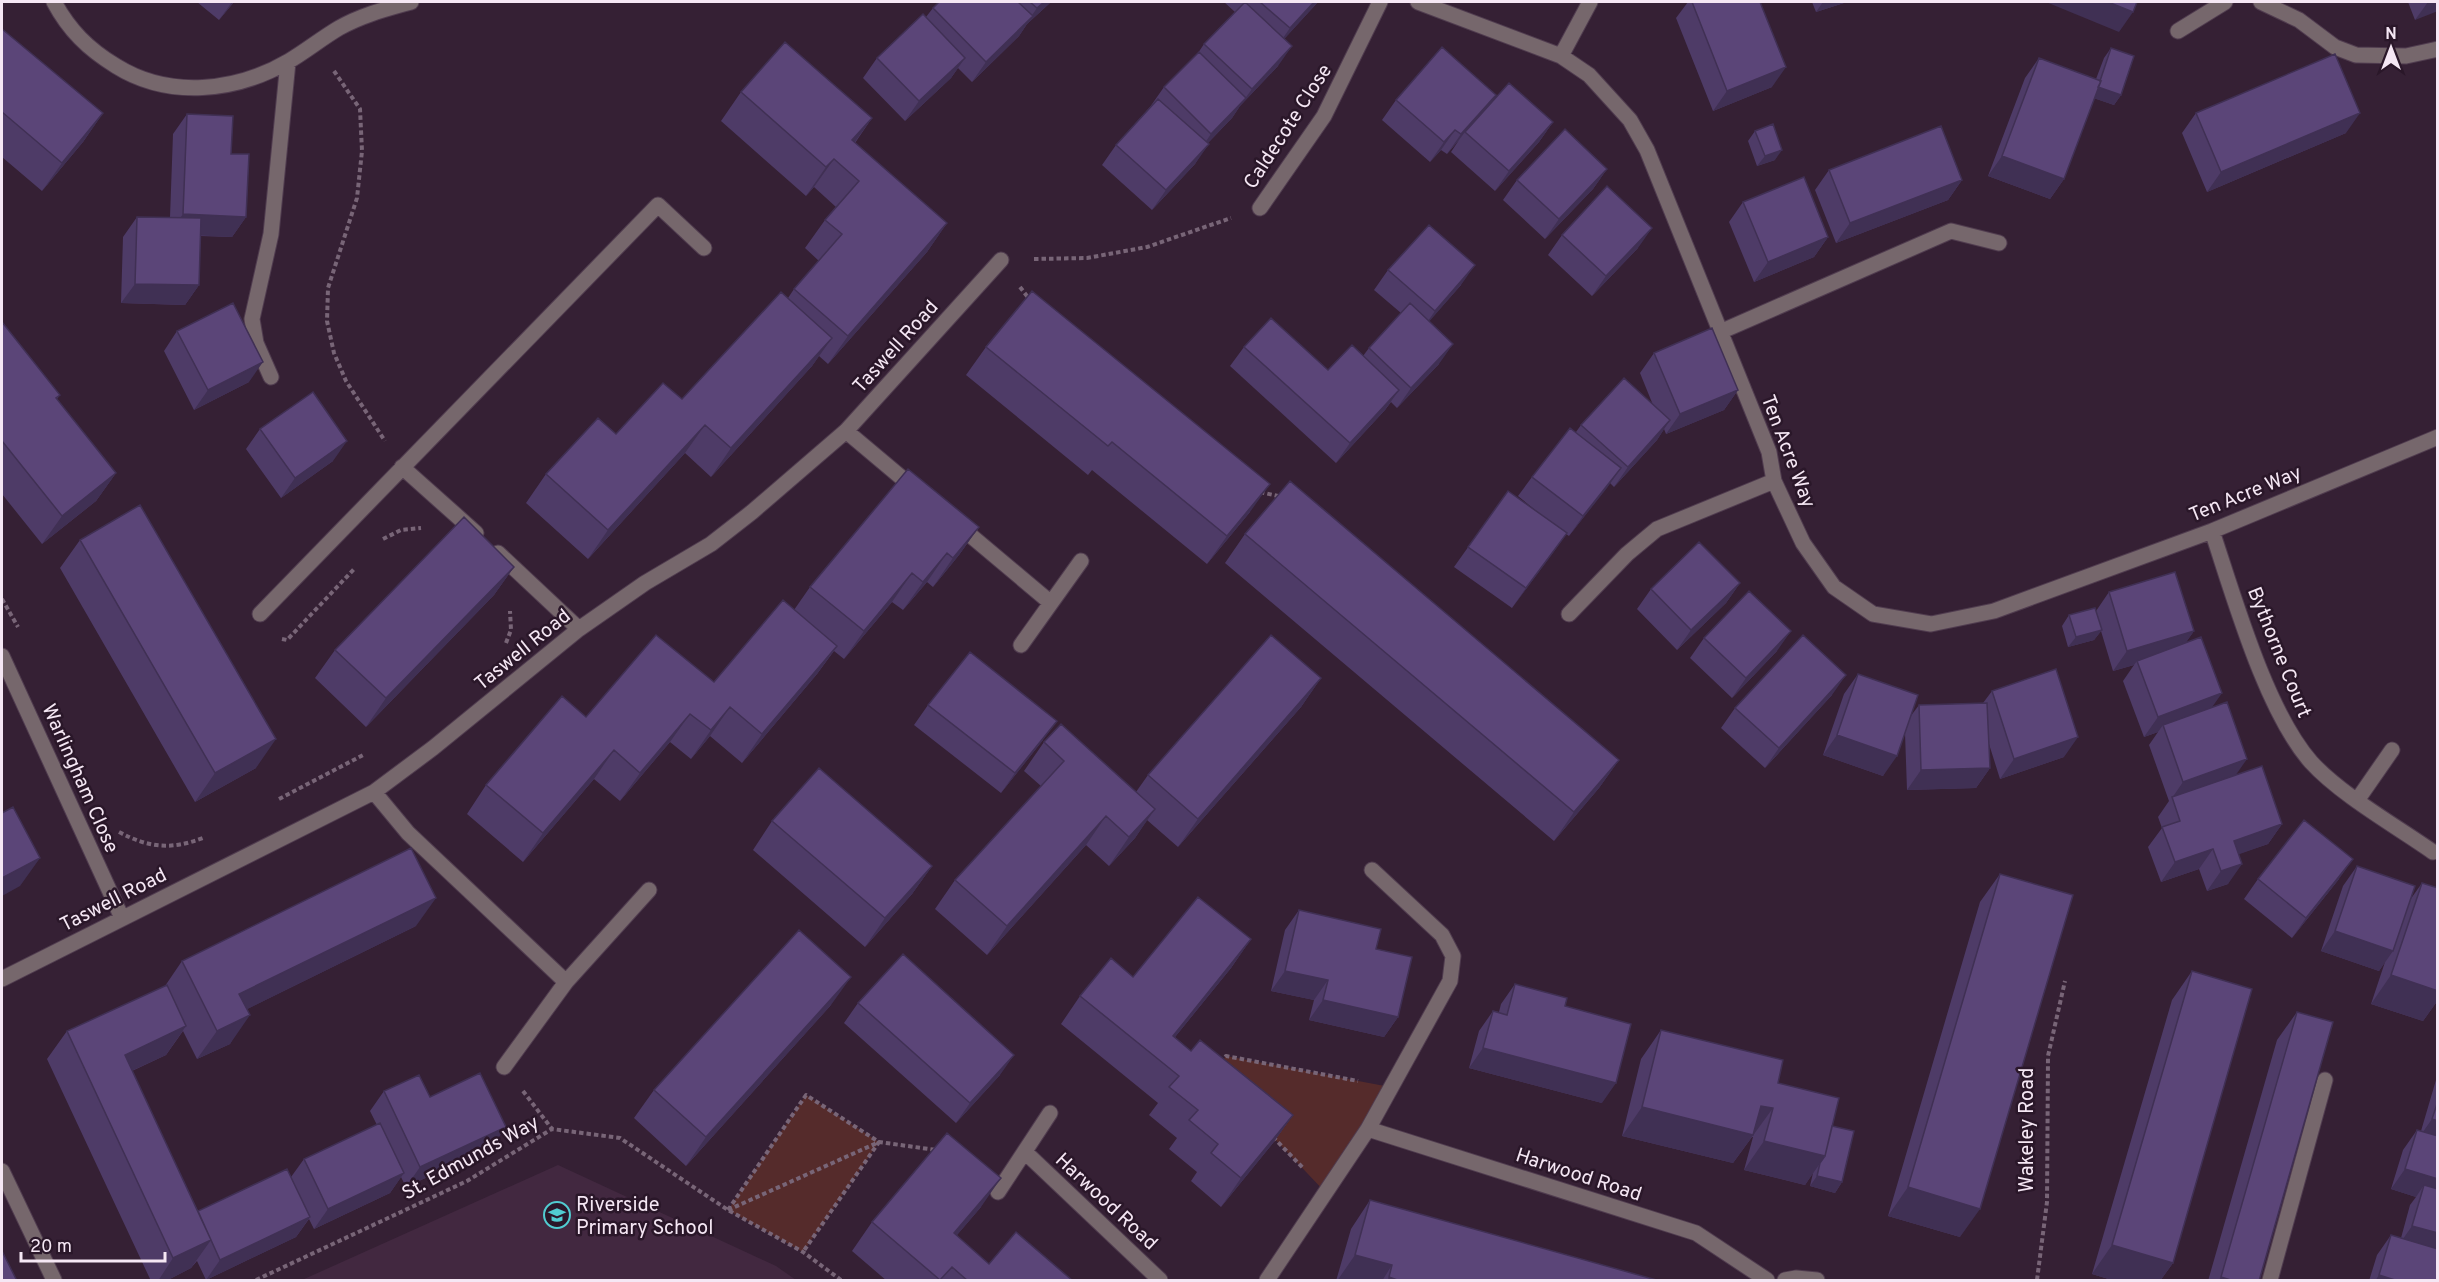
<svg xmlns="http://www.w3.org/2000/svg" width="2439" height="1282" font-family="Overpass,sans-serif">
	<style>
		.built { fill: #422840 }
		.grass { fill: #552b2b }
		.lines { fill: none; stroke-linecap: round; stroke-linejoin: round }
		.minor-casing { stroke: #503c4f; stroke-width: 17 }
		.path { stroke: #786577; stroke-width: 4; stroke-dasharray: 4.5 3; stroke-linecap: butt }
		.minor { stroke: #76676c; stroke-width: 15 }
		.wall { fill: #4e3b67 }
		.shaded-wall { fill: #403054 }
		.building { fill: #5b4578; stroke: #403054; stroke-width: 1.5 }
		.labels { text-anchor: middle; stroke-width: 5; stroke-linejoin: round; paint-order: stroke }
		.street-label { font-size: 20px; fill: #f5e7f4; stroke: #2a1729 }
		.poi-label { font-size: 20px; fill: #f5e7f4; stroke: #2a1729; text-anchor: start }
	</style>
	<rect width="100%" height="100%" fill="#352034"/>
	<!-- built -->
	<path class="built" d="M558 1165 776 1266 796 1280H302Z"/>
	<!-- grass -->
	<path class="grass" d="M1226 1056 1390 1087 1326 1193 1213 1074Z
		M806 1095 879 1142 803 1252 728 1210Z"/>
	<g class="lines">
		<defs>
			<path id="minor" d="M54 2C69 30 88 49 116 66 169 99 236 92 289 61 306 51 322 38 339 28 362 15 386 9 411 2
				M1418 2 1561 56 1589 75 1630 120 1647 150 1769 452 1774 481 1803 543 1834 587 1873 614 1931 624 1994 611 2212 531 2438 437
				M2261 2 2299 20 2335 47 2356 55 2406 56 2438 49
				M2178 31 2225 2
				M1561 56 1590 2
				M1260 208 1324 116 1380 2
				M1720 332 1951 231 1999 243
				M271 377 256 343 252 319 271 234 288 62
				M846 431 915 489
				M402 467 476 533
				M957 524 1051 603
				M2212 531C2234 597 2266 711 2311 762 2341 795 2396 826 2433 852
				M498 553 579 629
				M260 614 658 205 704 248
				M1569 614 1627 554 1657 529 1774 481
				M1021 645 1081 561
				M2 656 122 918
				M374 792 408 833 566 982
				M2358 799 2392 750
				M2 979 374 792 433 748 579 629 645 583 711 544 752 512 846 431 1001 260
				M504 1067 566 982 649 890
				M1368 1129 1696 1233 1767 1280
				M1025 1152 1160 1280
				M2 1171 54 1280
				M998 1192 1050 1113
				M1267 1280 1368 1129 1450 981 1453 956 1442 935 1372 870
				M1785 1280 1796 1278 1817 1280
				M2270 1280 2325 1080"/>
		</defs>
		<!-- minor casing -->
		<use href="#minor" class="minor-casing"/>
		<!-- path -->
		<path class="path" d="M334 71 360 109 362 151 357 198 328 288 327 321 334 353 346 381 385 441
			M1034 259 1087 258 1147 247 1231 218
			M1020 287 1030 300
			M1260 492 1282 497
			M383 539 401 530 421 528
			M2 599 18 627
			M282 639 287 640 355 568
			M506 643 511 630 510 611
			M279 799 365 754
			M119 832C149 848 171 850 203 838
			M1221 1063 1226 1056 1358 1081
			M523 1091 552 1129
			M1273 1137 1303 1168
			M728 1210 806 1095 879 1142 803 1252
			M728 1210 879 1142 936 1150
			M256 1280 467 1181 552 1129 620 1138 728 1210 803 1252 841 1280
			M2037 1280 2047 1202 2048 1056 2065 981"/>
		<!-- minor -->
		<use href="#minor" class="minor"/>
	</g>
	<!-- wall -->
	<path class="wall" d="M197 2H234L219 20Z
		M939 2H1051L1027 24 1019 36 972 82 958 68 951 78 905 121 863 78 877 58 926 17 933 8Z
		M1224 2H1318L1284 39 1278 66 1240 106 1232 118 1208 143 1195 164 1152 210 1102 165 1116 145 1150 107 1164 87 1198 53 1204 44 1235 12Z
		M1688 2H1760L1772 87 1713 111 1676 18Z
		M1812 2H1847L1816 12Z
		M2408 2H2438L2415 20Z
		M2 29 103 113 83 142 42 191 2 157Z
		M2111 48 2121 95 2114 105 2094 98 2064 179 2050 199 1988 176 2025 78 2039 58 2096 79 2104 58Z
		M741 92 872 118 855 143 947 223 927 252 828 364 819 356 812 366 711 477 685 453 588 559 526 503 546 474 616 434 682 399 788 298 794 289 819 261 805 248 825 220 836 207 814 187 806 196 721 121Z
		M1496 95 1490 104 1553 122 1539 142 1495 191 1451 152 1459 140 1447 154 1441 150 1430 162 1382 120 1396 100Z
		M2196 113 2346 133 2207 192 2182 133Z
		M187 114 231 154 246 217 232 237 200 236 199 285 185 305 121 303 123 237 137 217H170L173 134Z
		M1755 131 1775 160 1757 166 1748 141Z
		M1607 169 1593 189 1545 239 1503 200 1517 180Z
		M1829 170 1962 180 1948 200 1836 243 1815 190Z
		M1743 202 1828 237 1814 257 1754 282 1729 222Z
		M1562 235 1638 248 1592 296 1548 255Z
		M1388 270 1461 285 1429 321 1439 364 1397 408 1391 402 1385 410 1336 463 1230 366 1244 347 1328 370 1363 356 1369 348 1401 313 1374 290Z
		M2 322 60 395 57 399 116 473 96 501 42 544 2 494Z
		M177 331 249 382 194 410 164 351Z
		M986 347 1250 512 1207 564 1092 470 1088 475 966 375Z
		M1654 353 1738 390 1724 410 1666 434 1664 429 1657 440 1614 487 1610 483 1569 536 1566 534 1512 608 1454 567 1508 491 1545 518 1518 496 1532 477 1576 432 1581 425 1653 405 1640 373Z
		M260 429 333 461 281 498 246 449Z
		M979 527 959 555 933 587 927 582 903 610 892 602 844 659 834 651 817 674 742 763 710 736 691 759 670 742 620 801 594 779 523 862 467 814 486 785 586 717 714 682 794 610 810 587Z
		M1245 534 1619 760 1599 788 1554 841 1225 563Z
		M80 540 256 768 195 802 60 568Z
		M514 567 494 595 366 727 315 678 335 650Z
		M1740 583 1726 603 1677 650 1637 609 1651 589Z
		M2109 592 2194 631 2186 642 2212 707 2236 775 2282 824 2268 844 2238 854 2228 884 2207 891 2199 869 2161 882 2148 847 2162 828 2158 817 2169 801 2149 745 2158 732 2144 737 2123 681 2134 665 2113 671 2101 631 2094 640 2068 647 2062 626 2069 615 2096 611Z
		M1704 638 1777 651 1732 698 1690 658Z
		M1858 674 1910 717 1919 705 1983 703 1992 691 2064 757 2000 779 1989 744 1990 768 1976 788 1907 790 1905 733 1883 776 1823 755 1844 694Z
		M1321 678 1301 707 1178 847 1147 820 1135 838 1109 866 1086 845 987 955 935 909 955 880 1041 786 1024 771 1044 742 1136 792 1148 775Z
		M1832 695 1765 768 1721 728 1735 708Z
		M928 705 1043 740 1001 793 914 725Z
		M772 821 932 866 912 894 865 947 753 850Z
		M2357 866 2410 900 2422 883 2438 888V1000L2423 1021 2371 1004 2385 962 2379 971 2321 951 2343 886Z
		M2000 874 1960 1237 1888 1216 1980 902Z
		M2258 879H2339L2292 938 2244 899Z
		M1299 910 1398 1017 1384 1037 1309 1020 1314 1000 1271 991 1285 930Z
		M416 926 247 1009 230 1044 197 1059 183 1031 166 1055 132 1071 198 1211 291 1177 304 1159 377 1125 370 1111 384 1091 430 1097 492 1147 406 1187 401 1177 390 1193 314 1229 309 1219 296 1237 206 1280 197 1261 191 1268 166 1281H151L47 1059 67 1031 165 986 182 961Z
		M1251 939 1231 968 1175 1037 1191 1051 1293 1115 1273 1143 1221 1207 1191 1181 1197 1172 1169 1149 1177 1138 1149 1115 1158 1103 1061 1024 1080 996 1133 977Z
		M2192 971 2173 1263 2160 1281H2115L2092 1274 2172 1000Z
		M1515 984 1602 1103 1469 1068 1479 1031 1493 1011 1499 1012 1501 1004Z
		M858 1003 1000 1075 956 1123 844 1023Z
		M831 1005 686 1166 634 1118 654 1090Z
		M2297 1012 2259 1281H2208L2277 1040Z
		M1661 1030 1778 1083 1832 1126 1842 1182 1835 1193 1810 1186 1813 1173 1805 1185 1744 1170 1753 1137H1752L1733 1163 1622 1136 1641 1059Z
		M2438 1078V1281H2369L2377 1255 2391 1235 2401 1238 2410 1205 2416 1197 2391 1189 2403 1150 2417 1130 2421 1131 2436 1080Z
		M1370 1200 1660 1281H1336L1351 1229Z
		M981 1207 956 1236 989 1264 1073 1281H887L852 1251 872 1222Z"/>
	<!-- shaded-wall -->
	<path class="shaded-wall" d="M232 2H234L219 20Z
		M1044 2H1051L1027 24 1019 36 972 82 986 62 1028 21 1037 8Z
		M1314 2H1318L1276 48 1290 28Z
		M1823 2H1847L1816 12Z
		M2046 2H2108L2133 12 2119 32Z
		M2428 2H2438V11L2415 20Z
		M1292 46 1278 66 1240 106 1232 118 1197 154 1211 134 1244 100 1252 89Z
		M965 58 951 78 905 121 919 101Z
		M1786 67 1772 87 1713 111 1727 91Z
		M2098 87 2121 95 2114 105 2090 97Z
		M1496 95 1482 115 1465 132 1459 140 1447 154 1461 134Z
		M103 113 83 142 42 191 62 163Z
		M2360 113 2346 133 2207 192 2221 172Z
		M872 118 852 146V140Z
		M1553 122 1539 142 1495 191 1509 171Z
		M1455 130 1441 150 1430 162 1444 142Z
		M1209 144 1195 164 1152 210 1166 190Z
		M1782 150 1775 160 1757 166 1765 156Z
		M2002 156 2064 179 2050 199 1988 176Z
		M834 159 814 187 806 196 826 167Z
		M1607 169 1593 189 1545 239 1559 219Z
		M1962 180 1948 200 1836 243 1850 223Z
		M183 214 246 217 232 237 169 234Z
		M947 223 927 252 828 364 848 336Z
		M1652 228 1638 248 1592 296 1606 276Z
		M1828 237 1814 257 1754 282 1768 262Z
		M1475 265 1461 285 1421 331 1435 311Z
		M135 284 199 285 185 305 121 303Z
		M832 338 812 366 711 477 731 448Z
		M1453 344 1439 364 1397 408 1411 388Z
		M263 362 249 382 194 410 208 390Z
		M1399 390 1385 410 1336 463 1350 443Z
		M1738 390 1724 410 1666 434 1680 414Z
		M1670 420 1657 440 1614 487 1628 467Z
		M705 425 685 453 588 559 608 530Z
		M347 441 333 461 281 498 295 478Z
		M1621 468 1607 488 1569 536 1583 516Z
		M116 473 96 501 42 544 62 516Z
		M1270 484 1250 512 1207 564 1227 536Z
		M979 527 959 555 933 587 953 558Z
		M1567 533 1553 553 1512 608 1526 588Z
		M947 553 927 582 903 610 923 582Z
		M514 567 494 595 366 727 386 698Z
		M912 573 892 602 844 659 864 631Z
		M1740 583 1726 603 1677 650 1691 630Z
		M2102 630 2094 640 2068 647 2076 637Z
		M1791 631 1777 651 1732 698 1746 678Z
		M2194 631 2180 651 2137 661 2134 665 2113 671 2127 651Z
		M837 646 817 674 742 763 762 734Z
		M1846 675 1832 695 1765 768 1779 748Z
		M1321 678 1301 707 1178 847 1198 819Z
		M2222 693 2208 713 2163 725 2158 732 2144 737 2158 717Z
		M730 707 710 736 691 759 711 730Z
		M690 714 670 742 620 801 640 773Z
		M1057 721 1043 740 1001 793 1015 773Z
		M1837 735 1897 756 1883 776 1823 755Z
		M2078 737 2064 757 2000 779 2014 759Z
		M276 739 256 768 195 802 215 773Z
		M614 750 594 779 523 862 543 833Z
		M2247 759 2233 779 2172 798 2183 782Z
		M1619 760 1599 788 1554 841 1574 812Z
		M1990 768 1976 788 1907 790 1921 770Z
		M1155 809 1135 838 1109 866 1129 837Z
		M1106 816 1086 845 987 955 1007 926Z
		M2282 824 2268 844 2220 861 2234 841Z
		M2213 849 2199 869 2161 882 2175 862Z
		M40 858 20 886 2 896V878Z
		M2353 859 2339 879 2292 938 2306 918Z
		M2242 864 2228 884 2207 891 2221 871Z
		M932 866 912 894 865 947 885 918Z
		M436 898 416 926 219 1023 239 994Z
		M2335 931 2393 951 2379 971 2321 951Z
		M1251 939 1231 968 1158 1058 1173 1036Z
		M1285 971 1328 980 1314 1000 1271 991Z
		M2391 975 2438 987V1000L2423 1021 2371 1004Z
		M851 977 831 1005 686 1166 706 1137Z
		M1323 1000 1398 1017 1384 1037 1309 1020Z
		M250 1015 230 1044 197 1059 217 1031Z
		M186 1026 166 1055 105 1083 125 1055Z
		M1483 1048 1616 1083 1602 1103 1469 1068Z
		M1014 1055 1000 1075 956 1123 970 1103Z
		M1761 1106 1773 1108 1733 1163 1622 1136 1642 1107Z
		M1293 1115 1273 1143 1221 1207 1241 1178Z
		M2432 1119 2438 1121V1145L2418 1139Z
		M506 1127 492 1147 406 1187 420 1167Z
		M1764 1141 1825 1156 1805 1185 1744 1170Z
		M2405 1169 2438 1179V1203L2424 1185 2416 1197 2391 1189Z
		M404 1173 390 1193 314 1229 328 1209Z
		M1817 1176 1842 1182 1835 1193 1810 1186Z
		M1001 1178 981 1207 934 1262 954 1233Z
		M1908 1187 1980 1209 1960 1237 1888 1216Z
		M310 1217 296 1237 206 1280 220 1260Z
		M2412 1226 2438 1233V1257L2398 1246Z
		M211 1240 191 1268 166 1281H158L173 1258Z
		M2112 1245 2173 1263 2160 1281H2115L2092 1274Z
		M1355 1255 1392 1265 1382 1281H1337Z
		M2379 1275 2398 1281H2375Z
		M1389 1277 1400 1281H1387Z
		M2221 1277 2234 1281H2218Z"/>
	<!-- building -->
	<path class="building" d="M939 2H1018L1033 16 986 62 933 8Z
		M1030 2H1044L1037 8Z
		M1245 2 1292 46 1252 89 1204 44Z
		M1260 2H1314L1290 28Z
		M1692 2H1760L1786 67 1727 91Z
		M2108 2H2137L2133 12Z
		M923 14 965 58 919 101 877 58Z
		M2 29 103 113 62 163 2 112Z
		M785 42 872 118 852 140 947 223 848 336 794 289 842 234 825 220 859 181 834 159 826 167 741 92Z
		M1442 47 1496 95 1461 134 1455 130 1444 142 1396 100Z
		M2111 48 2134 56 2121 95 2098 87 2101 81H2100Z
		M1199 52 1246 98 1211 134 1164 87Z
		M2335 54 2360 113 2221 172 2196 113Z
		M2039 58 2101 81 2064 179 2002 156Z
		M1509 83 1553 122 1509 171 1465 132Z
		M1158 99 1209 144 1166 190 1116 145Z
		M187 114 233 116 231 154H249L246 217 183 214Z
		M1773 124 1782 150 1765 156 1755 131Z
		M1941 126 1962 180 1850 223 1829 170Z
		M1565 129 1607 169 1559 219 1517 180Z
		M1804 177 1828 237 1768 262 1743 202Z
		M1607 186 1652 228 1606 276 1562 235Z
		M137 217 201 218 199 285 135 284Z
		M1429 225 1475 265 1435 311 1388 270Z
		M1032 291 1270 484 1227 536 1112 442 1108 446 986 347Z
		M781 292 832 338 731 448 705 425 608 530 546 474 598 418 616 434 663 383 682 399Z
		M233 303 263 362 208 390 177 331Z
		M1410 303 1453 344 1411 388 1369 348Z
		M1271 318 1328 370 1352 345 1399 390 1350 443 1244 347Z
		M2 322 60 395 56 398 116 473 62 516 2 441Z
		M1712 328 1738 390 1680 414 1654 353Z
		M1624 378 1670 420 1628 467 1581 425Z
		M313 392 347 441 295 478 260 429Z
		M1570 428 1621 468 1583 516 1532 477Z
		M908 469 979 527 953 558 947 553 923 582 912 573 864 631 810 587Z
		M1290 481 1619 760 1574 812 1245 534Z
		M1508 491 1567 533 1526 588 1468 547Z
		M140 505 276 739 215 773 80 540Z
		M464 517 514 567 386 698 335 650Z
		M1699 542 1740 583 1691 630 1651 589Z
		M2175 572 2194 631 2127 651 2109 592Z
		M1749 591 1791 631 1746 678 1704 638Z
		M783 600 837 646 762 734 730 707 711 730 690 714 640 773 614 750 543 833 486 785 562 696 586 717 656 635 714 682Z
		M2095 608 2102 630 2076 637 2069 615Z
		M1271 635 1321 678 1198 819 1148 775Z
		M1803 635 1846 675 1779 748 1735 708Z
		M2201 637 2222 693 2158 717 2137 661Z
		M970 652 1057 721 1015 773 928 705Z
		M2056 669 2078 737 2014 759 1992 691Z
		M1858 674 1918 695 1897 756 1837 735Z
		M2227 702 2247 759 2183 782 2163 725Z
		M1987 703 1990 768 1921 770 1919 705Z
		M1061 724 1155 809 1129 837 1106 816 1007 926 955 880 1064 761 1044 742Z
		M2262 766 2282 824 2234 841 2242 864 2221 871 2213 849 2175 862 2162 827 2180 821 2172 797Z
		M819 768 932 866 885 918 772 821Z
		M13 807 40 858 2 878V813Z
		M2304 820 2353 859 2306 918 2258 879Z
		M411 848 436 898 239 994 250 1015 217 1031 182 961Z
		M2357 866 2415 886 2393 951 2335 931Z
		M2000 874 2073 895 1980 1209 1908 1187Z
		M2422 883 2438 888V991L2391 975Z
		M1198 897 1251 939 1173 1036 1191 1051 1200 1040 1293 1115 1241 1178 1211 1153 1218 1144 1189 1120 1198 1110 1169 1087 1179 1076 1080 996 1111 958 1133 977Z
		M1299 910 1381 929 1376 949 1412 957 1398 1017 1323 1000 1328 980 1285 971Z
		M799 930 851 977 706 1137 654 1090Z
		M903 954 1014 1055 970 1103 858 1003Z
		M2192 971 2252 989 2173 1263 2112 1245Z
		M1515 984 1567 998 1565 1006 1631 1024 1616 1083 1483 1048 1493 1011 1507 1015Z
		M167 985 186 1026 125 1055 211 1240 173 1258 67 1031Z
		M2297 1012 2333 1022 2259 1281H2234L2221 1277Z
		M1661 1030 1783 1060 1778 1083 1839 1098 1825 1156 1764 1141 1773 1108 1761 1106 1753 1135 1642 1107Z
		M480 1073 506 1127 420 1167 384 1091 419 1075 430 1097Z
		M2438 1101V1121L2432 1119Z
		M380 1123 404 1173 328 1209 304 1159Z
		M1832 1126 1854 1131 1842 1182 1817 1176 1820 1163 1825 1156Z
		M2417 1130 2438 1136V1179L2405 1169Z
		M947 1133 1001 1178 954 1233 989 1264 1016 1232 1073 1281H968L952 1267 940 1280 872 1222Z
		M287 1169 310 1217 220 1260 198 1211Z
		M2424 1185 2438 1189V1233L2412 1226Z
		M1370 1200 1660 1281H1400L1389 1277 1392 1265 1355 1255Z
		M2391 1235 2438 1249V1281H2398L2379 1275Z
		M2 1251 17 1281H2Z"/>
	<!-- icons -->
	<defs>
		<symbol id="school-ring" viewBox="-11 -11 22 22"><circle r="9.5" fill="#2a1729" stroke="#51ccd1" stroke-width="1.5"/><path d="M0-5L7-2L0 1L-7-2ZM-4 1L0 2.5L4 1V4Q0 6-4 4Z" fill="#51ccd1"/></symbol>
	</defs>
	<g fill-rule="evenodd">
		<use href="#school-ring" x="542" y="1200" width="30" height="30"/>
	</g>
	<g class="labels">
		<!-- street labels -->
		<g class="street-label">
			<text transform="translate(1287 126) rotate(-57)" y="7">Caldecote Close</text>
			<text transform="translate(895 346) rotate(-48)" y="7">Taswell Road</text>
			<text transform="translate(1789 451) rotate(69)" y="7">Ten Acre Way</text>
			<text transform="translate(2245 493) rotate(-22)" y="7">Ten Acre Way</text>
			<text transform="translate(522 649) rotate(-39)" y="7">Taswell Road</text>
			<text transform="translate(2280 652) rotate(68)" y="7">Bythorne Court</text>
			<text transform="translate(81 778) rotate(66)" y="7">Warlingham Close</text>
			<text transform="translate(113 899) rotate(-27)" y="7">Taswell Road</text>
			<text transform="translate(2026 1130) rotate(-90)" y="7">Wakeley Road</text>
			<text transform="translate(470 1157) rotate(-29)" y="7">St. Edmunds Way</text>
			<text transform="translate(1579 1174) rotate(18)" y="7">Harwood Road</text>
			<text transform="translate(1107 1201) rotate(43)" y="7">Harwood Road</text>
		</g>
		<!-- poi labels -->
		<g class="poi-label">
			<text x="576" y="1211">Riverside<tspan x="576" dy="23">Primary School</tspan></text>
		</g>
	</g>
	<!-- border -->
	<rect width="2439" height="1282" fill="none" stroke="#f5e7f4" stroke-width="6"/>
	<!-- north arrow -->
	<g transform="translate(2391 48)" stroke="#2a1729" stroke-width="4.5" paint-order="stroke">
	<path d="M0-4.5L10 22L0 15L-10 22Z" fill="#f5e7f4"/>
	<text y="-9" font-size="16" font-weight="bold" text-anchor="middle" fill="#f5e7f4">N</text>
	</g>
	<!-- scale -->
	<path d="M21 1252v9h144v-9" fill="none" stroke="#f5e7f4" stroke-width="3"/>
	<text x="30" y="1252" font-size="18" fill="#f5e7f4" stroke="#2a1729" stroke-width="4.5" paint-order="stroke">20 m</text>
</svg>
